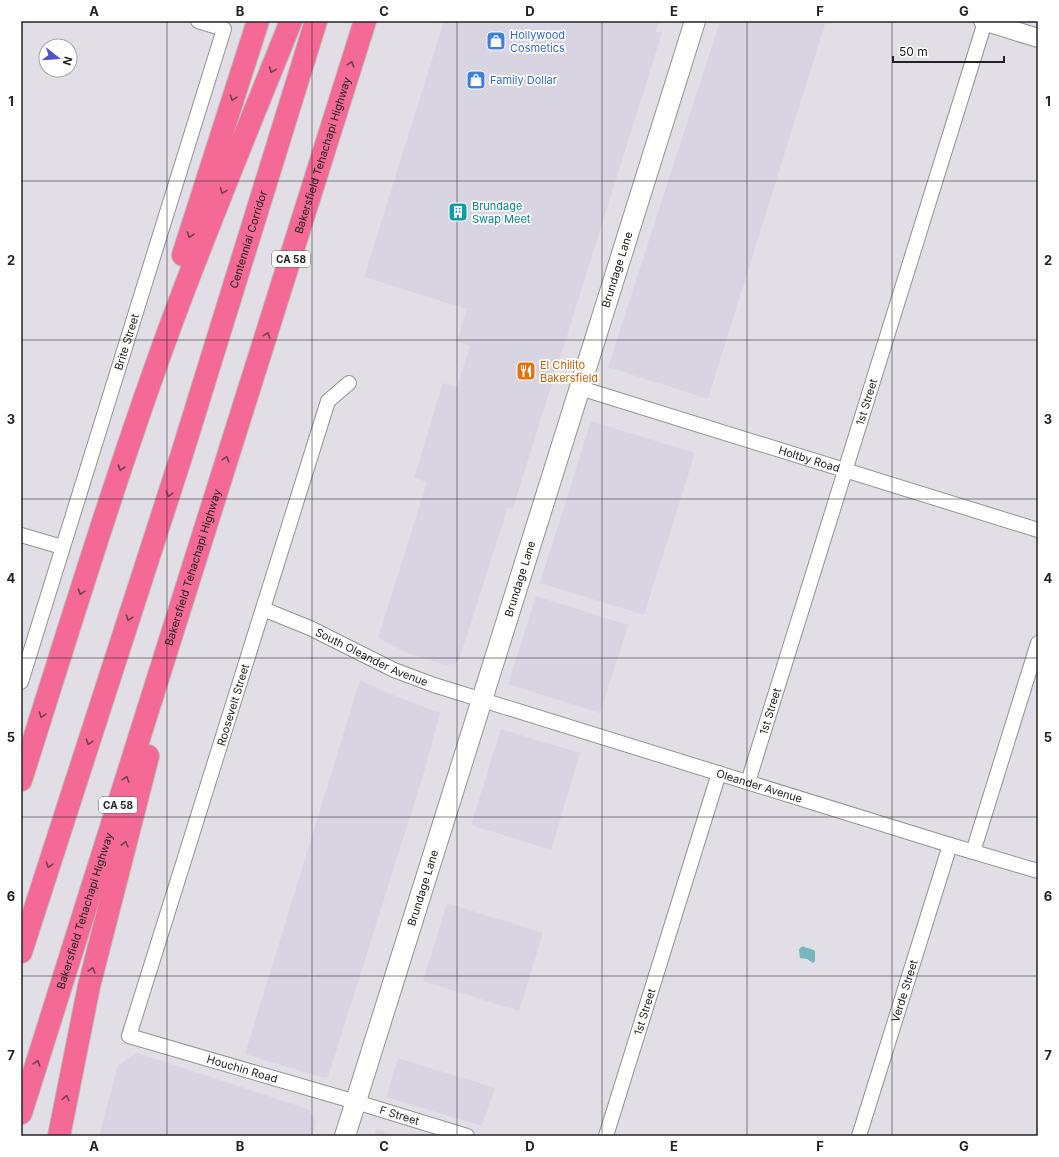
<svg xmlns="http://www.w3.org/2000/svg" width="1059" height="1157" font-family="Inter,sans-serif">
	<style>
		.built { fill: #d8d4e2 }
		.water { fill: #76b7bd }
		.lines { fill: none; stroke-linecap: round; stroke-linejoin: round }
		.minor-casing { stroke: #949298; stroke-width: 16 }
		.tertiary-casing { stroke: #949298; stroke-width: 20 }
		.secondary-casing { stroke: #949298; stroke-width: 22 }
		.motorway-casing { stroke: #bdbdbd; stroke-width: 24 }
		.minor { stroke: #fff; stroke-width: 14 }
		.tertiary { stroke: #fff; stroke-width: 18 }
		.secondary { stroke: #fff; stroke-width: 20 }
		.motorway { stroke: #f46996; stroke-width: 22 }
		.oneway { stroke: #763e52 }
		.grid { fill: none; stroke: #222224; stroke-width: 1; stroke-opacity: 0.55 }
		.labels { text-anchor: middle; stroke-width: 3.5; stroke-linejoin: round; paint-order: stroke }
		.shield { fill: #fff; stroke: #646466; stroke-width: 1 }
		.shield-label { font-size: 10px; font-weight: bold; fill: #222224 }
		.shop-label { font-size: 11px; fill: #366cbe; stroke: #fff; text-anchor: start }
		.street-label { font-size: 11px; fill: #222224; stroke: #fff }
		.culture-label { font-size: 11px; fill: #0d838f; stroke: #fff; text-anchor: start }
		.food-label { font-size: 11px; fill: #c56008; stroke: #fff; text-anchor: start }
		.neatline { fill: none; stroke: #222224; stroke-width: 1.5 }
		.grid-label { font-size: 13px; text-anchor: middle; font-weight: bold; fill: #222224 }
	</style>
	<rect width="100%" height="100%" fill="#e1dfe5"/>
	<!-- built -->
	<path class="built" d="M444 21H659L656 31 662 33 513 508 508 507 459 660 454 664 446 665 407 653 378 638 427 482 414 478 443 383 457 387 470 346 457 341 467 309 364 277Z
		M720 21H826L708 399 608 367Z
		M591 421 695 453 644 615 540 583Z
		M536 596 628 625 600 713 508 684Z
		M360 680 390 694 440 713 426 766 328 1077 324 1078 245 1054Z
		M501 729 580 753 551 850 471 825Z
		M447 903 543 933 519 1011 423 981Z
		M137 1053 308 1109 316 1122 312 1136H99L118 1065Z
		M398 1058 495 1088 482 1126 386 1097Z
		M376 1129 397 1136H374Z"/>
	<!-- water -->
	<path class="water" d="M803 946C807 949 811 948 815 951V961L813 963 807 959 800 958 799 950 800 948Z"/>
	<g class="lines">
		<defs>
			<g id="minor">
				<path id="s1" d="M349 383 328 401 129 1036 356 1102 467 1136"/>
				<path id="s2" d="M580 388 1038 530"/>
				<path d="M21 535 62 547"/>
				<path id="s3" d="M263 609 310 628 394 670 434 685 950 845 1038 871"/>
				<path id="s4" d="M21 682 224 29 198 21"/>
				<path id="s5" d="M748 782 985 22"/>
				<path d="M973 852 1038 643"/>
				<path id="s6" d="M606 1136 719 773"/>
				<path id="s7" d="M859 1136 950 845"/>
			</g>
			<path id="tertiary" d="M983 21 1038 38"/>
			<g id="secondary">
				<path id="s8" d="M345 1136 695 21"/>
			</g>
			<g id="motorway">
				<path d="M183 255 258 21"/>
				<path d="M21 780C68 632 113 484 166 338 205 231 249 126 291 21"/>
				<path id="s9" d="M21 952 181 457 316 21"/>
				<path id="s10" d="M21 1113 365 21"/>
				<path d="M59 1136 89 986 148 756"/>
			</g>
		</defs>
		<!-- minor casing -->
		<use href="#minor" class="minor-casing"/>
		<!-- tertiary casing -->
		<use href="#tertiary" class="tertiary-casing"/>
		<!-- secondary casing -->
		<use href="#secondary" class="secondary-casing"/>
		<!-- motorway casing -->
		<use href="#motorway" class="motorway-casing"/>
		<!-- minor -->
		<use href="#minor" class="minor"/>
		<!-- tertiary -->
		<use href="#tertiary" class="tertiary"/>
		<!-- secondary -->
		<use href="#secondary" class="secondary"/>
		<!-- motorway -->
		<use href="#motorway" class="motorway"/>
	</g>
	<!-- one-way arrows -->
	<defs><path id="oneway-chevron" d="M-2-3.5L2.5 0L-2 3.5" fill="none" stroke-width="1.6" stroke-linecap="round" stroke-linejoin="round"/></defs>
	<g class="oneway">
		<use href="#oneway-chevron" transform="translate(351 64) rotate(-73)"/>
		<use href="#oneway-chevron" transform="translate(272 70) rotate(112)"/>
		<use href="#oneway-chevron" transform="translate(233 98) rotate(108)"/>
		<use href="#oneway-chevron" transform="translate(223 191) rotate(111)"/>
		<use href="#oneway-chevron" transform="translate(190 235) rotate(108)"/>
		<use href="#oneway-chevron" transform="translate(267 335) rotate(-72)"/>
		<use href="#oneway-chevron" transform="translate(226 459) rotate(-72)"/>
		<use href="#oneway-chevron" transform="translate(121 468) rotate(108)"/>
		<use href="#oneway-chevron" transform="translate(169 494) rotate(108)"/>
		<use href="#oneway-chevron" transform="translate(81 592) rotate(108)"/>
		<use href="#oneway-chevron" transform="translate(129 618) rotate(108)"/>
		<use href="#oneway-chevron" transform="translate(42 715) rotate(108)"/>
		<use href="#oneway-chevron" transform="translate(89 742) rotate(108)"/>
		<use href="#oneway-chevron" transform="translate(126 779) rotate(-73)"/>
		<use href="#oneway-chevron" transform="translate(125 844) rotate(-76)"/>
		<use href="#oneway-chevron" transform="translate(49 865) rotate(108)"/>
		<use href="#oneway-chevron" transform="translate(92 970) rotate(-76)"/>
		<use href="#oneway-chevron" transform="translate(37 1063) rotate(-73)"/>
		<use href="#oneway-chevron" transform="translate(66 1098) rotate(-79)"/>
	</g>
	<!-- grid -->
	<path class="grid" d="M167 21V1136M312 21V1136M457 21V1136M602 21V1136M747 21V1136M892 21V1136M21 181H1038M21 340H1038M21 499H1038M21 658H1038M21 817H1038M21 976H1038"/>
	<!-- icons -->
	<defs>
		<symbol id="shop-square" viewBox="-11 -11 22 22"><rect x="-9" y="-9" width="18" height="18" rx="4" fill="#3f7fe0" stroke="#fff"/><path d="M-5-2.5h2.3a2.7 3.5 0 0 1 5.4 0H5L5.5 6h-11ZM-1.5-2.5h3a1.5 2.3 0 0 0-3 0Z" fill="#fff"/></symbol>
		<symbol id="building-square" viewBox="-11 -11 22 22"><rect x="-9" y="-9" width="18" height="18" rx="4" fill="#0f9aa8" stroke="#fff"/><path d="M-4-6H4V6H1V3H-1V6H-4ZM-2.5-4.3h1.7v1.8h-1.7ZM.8-4.3h1.7v1.8H.8ZM-2.5-1h1.7V.8h-1.7ZM.8-1h1.7V.8H.8Z" fill="#fff"/></symbol>
		<symbol id="restaurant-square" viewBox="-11 -11 22 22"><rect x="-9" y="-9" width="18" height="18" rx="4" fill="#e8710a" stroke="#fff"/><path d="M-5-6h1v4h1v-4h1v4h1v-4h1v5L-1.5 .5V6h-2V.5L-5-1ZM5-6V6H3V1.5H1.5Q1.5-4 5-6Z" fill="#fff"/></symbol>
	</defs>
	<g fill-rule="evenodd">
		<use href="#shop-square" x="485" y="30" width="22" height="22"/>
		<use href="#shop-square" x="465" y="69" width="22" height="22"/>
		<use href="#building-square" x="447" y="201" width="22" height="22"/>
		<use href="#restaurant-square" x="515" y="360" width="22" height="22"/>
	</g>
	<g class="labels">
		<!-- shield labels -->
		<g class="shield">
			<rect x="272" y="251" width="38" height="16" rx="3"/>
			<rect x="99" y="797" width="38" height="16" rx="3"/>
		</g>
		<g class="shield-label">
			<text x="291" y="263">CA 58</text>
			<text x="118" y="809">CA 58</text>
		</g>
		<!-- shop labels -->
		<g class="shop-label">
			<text x="510" y="39">Hollywood<tspan x="510" dy="13">Cosmetics</tspan></text>
			<text x="490" y="84">Family Dollar</text>
		</g>
		<!-- street labels -->
		<g class="street-label">
			<text dy="4" stroke="none"><textPath href="#s10" startOffset="1004">Bakersfield Tehachapi Highway</textPath></text>
			<text dy="4" stroke="none"><textPath href="#s9" startOffset="748">Centennial Corridor</textPath></text>
			<text dy="4" stroke="none"><textPath href="#s8" startOffset="908">Brundage Lane</textPath></text>
			<text dy="4" stroke="none"><textPath href="#s4" startOffset="356">Brite Street</textPath></text>
			<text dy="4" stroke="none"><textPath href="#s5" startOffset="398">1st Street</textPath></text>
			<text dy="4" stroke="none"><textPath href="#s2" startOffset="240">Holtby Road</textPath></text>
			<text dy="4" stroke="none"><textPath href="#s10" startOffset="572">Bakersfield Tehachapi Highway</textPath></text>
			<text dy="4" stroke="none"><textPath href="#s8" startOffset="584">Brundage Lane</textPath></text>
			<text dy="4" stroke="none"><textPath href="#s3" startOffset="119">South Oleander Avenue</textPath></text>
			<text transform="translate(233 705) rotate(-73)" y="4">Roosevelt Street</text>
			<text dy="4" stroke="none"><textPath href="#s5" startOffset="74">1st Street</textPath></text>
			<text dy="4" stroke="none"><textPath href="#s3" startOffset="528">Oleander Avenue</textPath></text>
			<text dy="4" stroke="none"><textPath href="#s8" startOffset="260">Brundage Lane</textPath></text>
			<text dy="4" stroke="none"><textPath href="#s10" startOffset="212">Bakersfield Tehachapi Highway</textPath></text>
			<text dy="4" stroke="none"><textPath href="#s7" startOffset="152">Verde Street</textPath></text>
			<text dy="4" stroke="none"><textPath href="#s6" startOffset="130">1st Street</textPath></text>
			<text dy="4" stroke="none"><textPath href="#s1" startOffset="811">Houchin Road</textPath></text>
			<text dy="4" stroke="none"><textPath href="#s1" startOffset="975">F Street</textPath></text>
		</g>
		<!-- culture labels -->
		<g class="culture-label">
			<text x="472" y="210">Brundage<tspan x="472" dy="13">Swap Meet</tspan></text>
		</g>
		<!-- food labels -->
		<g class="food-label">
			<text x="540" y="369">El Chilito<tspan x="540" dy="13">Bakersfield</tspan></text>
		</g>
	</g>
	<!-- border -->
	<rect width="1059" height="1157" fill="none" stroke="#ffffff" stroke-width="44"/>
	<!-- north arrow -->
	<g transform="translate(58 58) rotate(107)"><circle r="19" fill="#ffffff" stroke="#a7a7a7"/>
	<path d="M0-3L7 15L0 10L-7 15Z" fill="#5152c8"/>
	<text y="-6" font-size="11" font-weight="bold" text-anchor="middle" fill="#222224">N</text>
	</g>
	<!-- scale -->
	<path d="M893 56v6h111v-6" fill="none" stroke="#222224" stroke-width="2"/>
	<text x="899" y="56" font-size="12" fill="#222224" stroke="#ffffff" stroke-width="3" paint-order="stroke">50 m</text>
	<rect x="22" y="22" width="1015" height="1113" class="neatline"/>
	<g class="grid-label">
		<text x="94" y="16">A</text>
		<text x="240" y="16">B</text>
		<text x="384" y="16">C</text>
		<text x="530" y="16">D</text>
		<text x="674" y="16">E</text>
		<text x="820" y="16">F</text>
		<text x="964" y="16">G</text>
		<text x="11" y="106">1</text>
		<text x="1048" y="106">1</text>
		<text x="11" y="265">2</text>
		<text x="1048" y="265">2</text>
		<text x="11" y="424">3</text>
		<text x="1048" y="424">3</text>
		<text x="11" y="583">4</text>
		<text x="1048" y="583">4</text>
		<text x="11" y="742">5</text>
		<text x="1048" y="742">5</text>
		<text x="11" y="901">6</text>
		<text x="1048" y="901">6</text>
		<text x="11" y="1060">7</text>
		<text x="1048" y="1060">7</text>
		<text x="94" y="1151">A</text>
		<text x="240" y="1151">B</text>
		<text x="384" y="1151">C</text>
		<text x="530" y="1151">D</text>
		<text x="674" y="1151">E</text>
		<text x="820" y="1151">F</text>
		<text x="964" y="1151">G</text>
	</g>
</svg>
